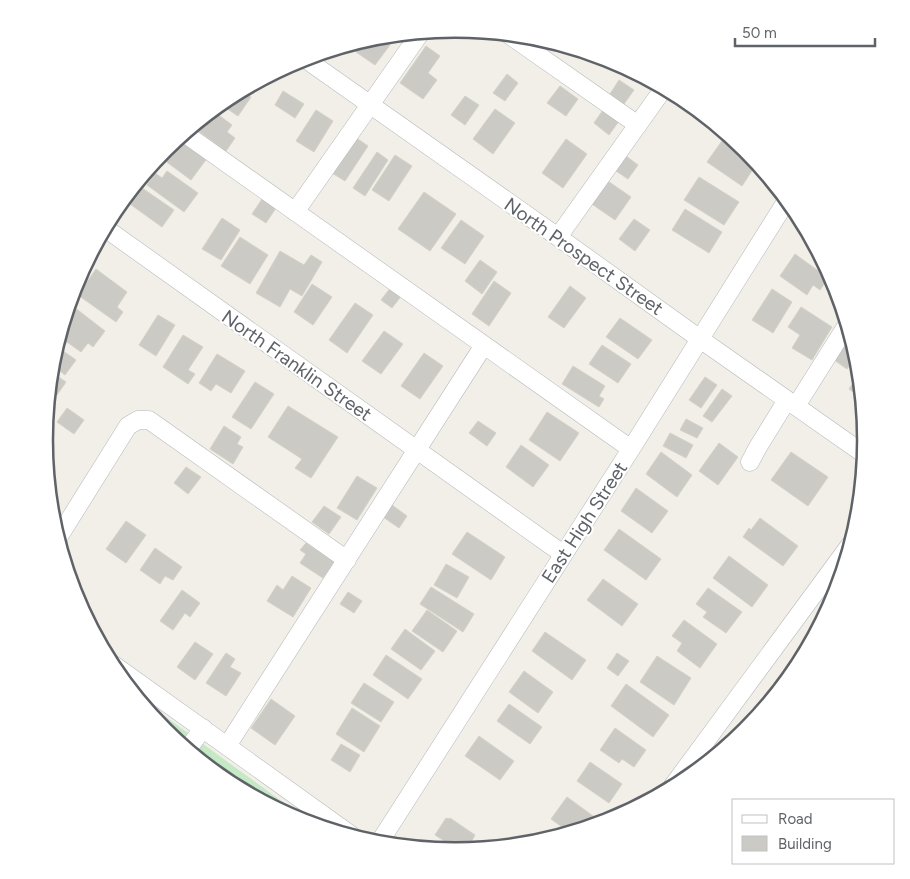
<svg xmlns="http://www.w3.org/2000/svg" width="910" height="879" font-family="Figtree,sans-serif">
	<style>
		.green { fill: #c5e8c5 }
		.building { fill: #cccac5; stroke: #d6d1c6 }
		.lines { fill: none; stroke-linecap: round; stroke-linejoin: round }
		.minor-casing { stroke: #b5b8bc; stroke-width: 19 }
		.minor { stroke: #fff; stroke-width: 18 }
		.labels { text-anchor: middle; stroke-width: 4; stroke-linejoin: round; paint-order: stroke }
		.street-label { font-size: 19px; fill: #5f6368; stroke: #fff }
		.rim { fill: none; stroke: #5f6368; stroke-width: 2.5 }
	</style>
	<rect width="100%" height="100%" fill="#f1efe8"/>
	<!-- green -->
	<path class="green" d="M137 696 313 824 298 819 227 781 164 730Z"/>
	<!-- building -->
	<path class="building" d="M378 36 390 45 375 65 356 52 365 40Z
		M426 46 440 56 428 73 437 80 423 99 400 83Z
		M507 74 518 83 505 101 493 93Z
		M263 79 255 90 249 86Z
		M619 80 634 90 624 104 610 94Z
		M560 86 578 99 566 116 547 103Z
		M666 89 685 100 681 106 663 93Z
		M241 90 251 97 238 116 220 104Z
		M283 91 304 104 295 118 275 105Z
		M465 96 479 105 465 125 451 115Z
		M495 109 515 123 493 154 473 139Z
		M212 110 232 125 227 132 235 138 226 151 192 126Z
		M316 110 333 121 314 152 296 141Z
		M603 110 619 121 609 135 594 123Z
		M181 137 208 157 191 180 164 160Z
		M355 137 368 146 345 181 332 173Z
		M724 138 754 159 757 163 742 186 707 162Z
		M566 139 587 154 563 188 542 173Z
		M377 152 388 160 365 196 353 188Z
		M395 155 412 166 389 201 372 190Z
		M626 156 638 165 628 179 616 171Z
		M167 171 198 193 184 212 147 185 155 173 162 178Z
		M602 177 631 197 615 220 586 200Z
		M699 177 739 202 724 225 684 200Z
		M142 188 174 210 162 227 130 204Z
		M424 192 456 214 430 251 398 229Z
		M262 199 276 208 266 223 252 214Z
		M685 209 722 232 709 253 672 230Z
		M222 218 240 230 221 260 202 249Z
		M634 219 650 230 635 251 619 239Z
		M461 220 484 236 465 264 441 248Z
		M240 237 268 255 250 284 221 266Z
		M280 251 304 265 311 255 322 262 302 296 290 289 280 307 256 293Z
		M795 254 828 278 820 290 813 285 807 295 780 276Z
		M480 260 497 272 482 294 465 281Z
		M96 269 127 292 117 307 123 312 116 322 78 295Z
		M494 281 511 293 489 326 472 314Z
		M312 284 332 297 313 325 294 312Z
		M835 285 841 303 828 294Z
		M570 286 586 298 564 328 548 317Z
		M391 287 402 295 392 308 381 300Z
		M772 289 792 302 773 333 752 320Z
		M355 303 373 315 347 353 329 340Z
		M70 304 105 331 93 347 88 343 81 352 67 342 64 346 57 342Z
		M801 307 832 327 812 360 792 348 800 335 788 327Z
		M158 315 175 325 156 356 139 345Z
		M620 318 652 340 638 359 606 337Z
		M384 331 403 344 381 374 362 361Z
		M183 335 203 347 188 370 195 374 188 384 163 367Z
		M844 338 853 345 857 356 847 369 830 357Z
		M602 345 631 364 618 383 589 364Z
		M56 346 76 360 65 375 52 365Z
		M424 353 443 366 420 399 401 386Z
		M217 354 245 371 231 393 216 384 211 391 199 383Z
		M573 366 605 386 599 396 604 399 599 407 562 384Z
		M51 372 66 382 57 395 49 390Z
		M859 374 862 398 849 389Z
		M705 377 717 385 701 408 689 400Z
		M255 382 274 394 251 429 232 417Z
		M722 389 732 396 712 422 703 416Z
		M288 406 338 437 311 478 295 468 302 459 268 437Z
		M67 408 84 420 74 434 57 422Z
		M547 412 579 433 560 461 529 440Z
		M686 419 703 428 697 438 680 430Z
		M478 421 496 433 487 446 469 433Z
		M224 426 241 437 237 444 243 447 233 464 210 449Z
		M670 433 693 445 686 458 663 446Z
		M719 443 738 457 718 485 699 471Z
		M521 445 549 465 533 487 506 467Z
		M661 452 692 475 677 497 646 474Z
		M791 452 828 477 808 506 771 480Z
		M186 467 201 477 188 494 174 483Z
		M357 476 377 488 357 520 337 508Z
		M636 488 668 511 652 533 621 511Z
		M392 505 407 516 399 528 383 517Z
		M324 506 341 517 329 534 312 522Z
		M760 518 798 546 783 566 743 537 749 528 751 530Z
		M126 521 146 535 126 563 106 549Z
		M619 529 661 559 646 580 604 550Z
		M467 532 505 557 491 580 452 554Z
		M306 543 334 562 323 578 300 563 306 554 300 550Z
		M155 548 182 567 173 580 165 576 160 584 140 570Z
		M729 556 768 585 752 607 713 578Z
		M446 564 469 577 457 598 434 585Z
		M292 576 311 588 293 617 267 601 277 585 283 590Z
		M603 579 638 604 622 626 587 600Z
		M431 587 474 614 463 632 420 604Z
		M708 588 742 612 726 633 703 617 707 612 696 604Z
		M182 590 200 603 190 617 185 613 173 630 160 621Z
		M348 592 362 601 354 613 340 604Z
		M427 610 457 631 443 652 412 631Z
		M684 620 717 644 700 668 677 651 682 643 672 636Z
		M405 629 435 651 421 670 391 649Z
		M545 632 586 660 572 680 532 651Z
		M195 642 213 654 195 680 177 667Z
		M226 653 235 659 230 667 241 673 226 696 206 683Z
		M617 653 629 661 618 676 607 668Z
		M386 655 422 679 408 699 373 675Z
		M657 656 691 678 674 705 640 682Z
		M524 671 553 692 538 713 509 692Z
		M364 683 394 702 381 722 351 703Z
		M626 684 669 715 653 737 611 706Z
		M271 699 295 716 275 745 251 728Z
		M509 704 542 727 530 744 497 721Z
		M352 708 380 726 364 752 336 734Z
		M615 728 646 750 634 767 622 759 619 763 600 750Z
		M479 736 514 761 500 780 465 756Z
		M341 744 360 755 350 772 331 760Z
		M590 762 622 784 609 803 577 781Z
		M567 797 593 816 584 827 569 832 551 819Z
		M446 818 449 819 450 818 475 835 469 846 473 848 455 850H450L443 846 446 842 435 835Z"/>
	<g class="lines">
		<defs>
			<path id="minor" d="M508 34 638 125
				M304 58 558 237 700 339 864 454
				M184 133 631 449
				M295 212 421 32
				M105 228 563 554
				M558 237 664 88
				M796 406 847 325
				M750 462 758 447 787 400
				M58 538 128 426 138 420H149L347 560
				M111 663 351 835
				M227 746 484 345
				M188 749 203 728
				M672 787 850 545
				M379 843 631 449 787 200"/>
		</defs>
		<!-- minor casing -->
		<use href="#minor" class="minor-casing"/>
		<!-- minor -->
		<use href="#minor" class="minor"/>
	</g>
	<g class="labels">
		<!-- street labels -->
		<g class="street-label">
			<text transform="translate(584 256) rotate(35)" y="7">North Prospect Street</text>
			<text transform="translate(297 365) rotate(35)" y="7">North Franklin Street</text>
			<text transform="translate(584 522) rotate(-57)" y="7">East High Street</text>
		</g>
	</g>
	<!-- crop -->
	<path d="M0 0H910V879H0ZM53 440a402 402 0 1 1 804 0a402 402 0 1 1-804 0Z" fill="#fff" fill-rule="evenodd"/>
	<path class="rim" d="M53 440a402 402 0 1 1 804 0a402 402 0 1 1-804 0Z"/>
	<!-- legend -->
	<rect x="732" y="799" width="162" height="65" fill="#ffffff" stroke="#bfc1c3"/>
	<rect x="742" y="815" width="25" height="8" fill="#ffffff" stroke="#bfc1c3"/>
	<text x="778" y="824" font-size="15" fill="#5f6368">Road</text>
	<rect x="742" y="836" width="25" height="15" fill="#cccac5" stroke="#bfc1c3"/>
	<text x="778" y="849" font-size="15" fill="#5f6368">Building</text>
	<!-- scale -->
	<path d="M735 38v8h140v-8" fill="none" stroke="#5f6368" stroke-width="2.5"/>
	<text x="742" y="38" font-size="15" fill="#5f6368" stroke="#ffffff" stroke-width="4" paint-order="stroke">50 m</text>
</svg>
